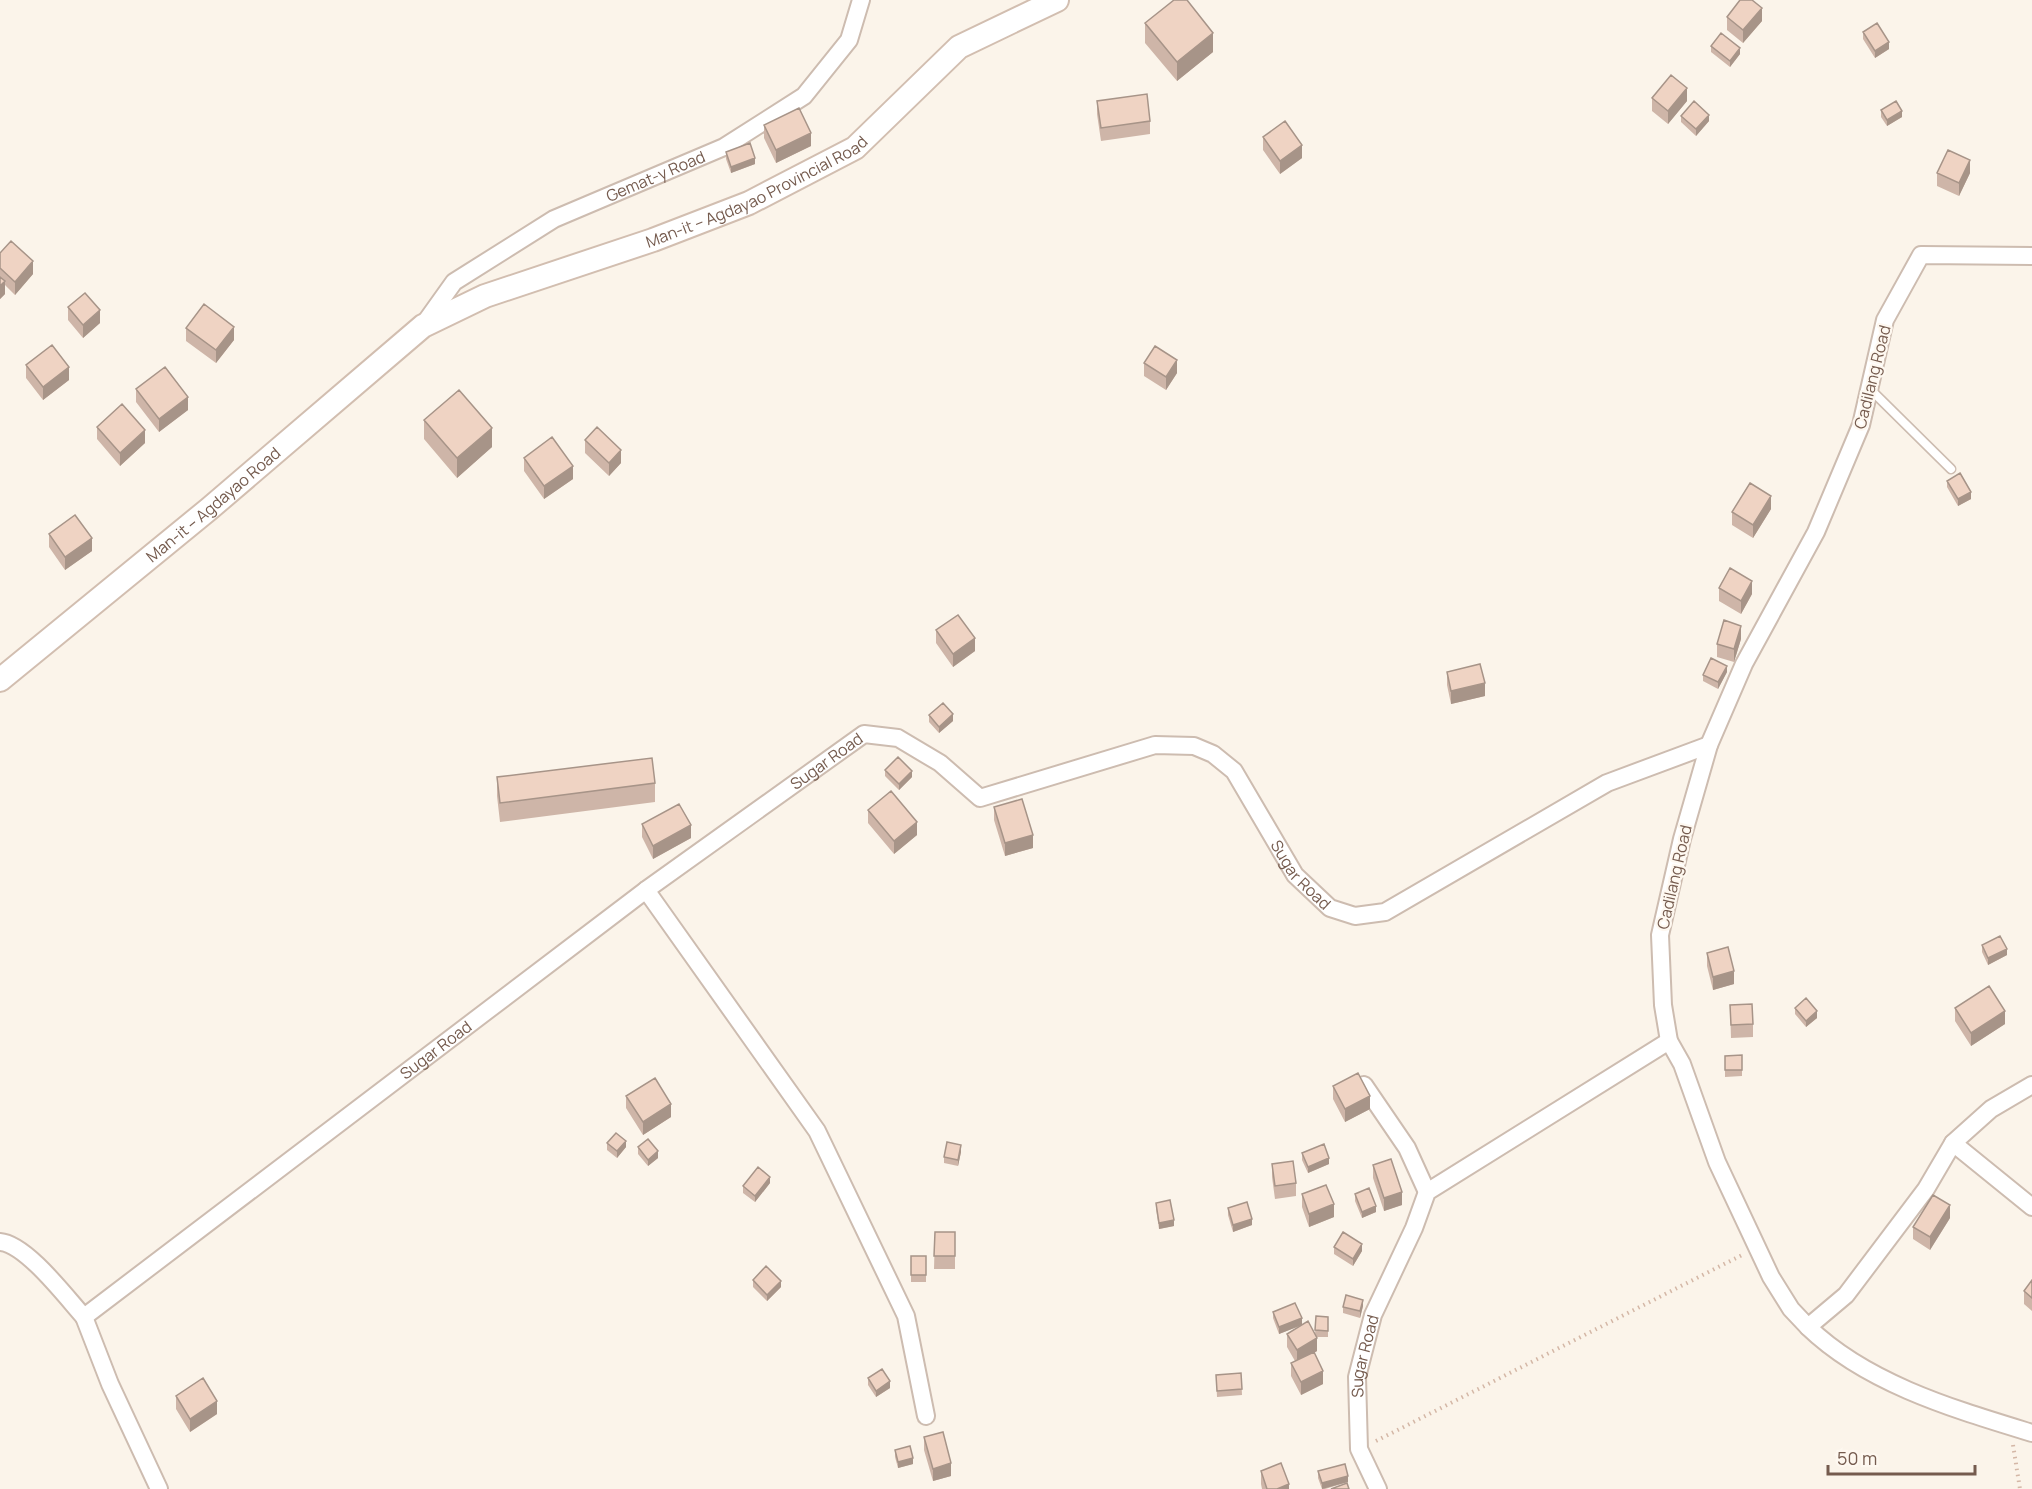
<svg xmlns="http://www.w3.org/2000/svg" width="2032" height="1489" font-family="Manrope,sans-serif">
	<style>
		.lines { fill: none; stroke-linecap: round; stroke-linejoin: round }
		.lane-casing { stroke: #cdbcb0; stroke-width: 11 }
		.street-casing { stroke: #cdbcb0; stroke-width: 20 }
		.secondary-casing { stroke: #d2beb0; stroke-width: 26 }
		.path { stroke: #d4b7a6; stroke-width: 4; stroke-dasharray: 1.5 4.5; stroke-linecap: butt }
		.lane { stroke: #fff; stroke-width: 8 }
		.street { stroke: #fff; stroke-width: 16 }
		.secondary { stroke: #fff; stroke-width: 22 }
		.wall { fill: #ceb5a8 }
		.shaded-wall { fill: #a79488 }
		.building { fill: #efd3c3; stroke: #a79488; stroke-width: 1.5 }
		.labels { text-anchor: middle; stroke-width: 4.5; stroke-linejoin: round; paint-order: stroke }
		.street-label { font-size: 16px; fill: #755b4e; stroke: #fef8f0 }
	</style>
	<rect width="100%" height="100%" fill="#fbf4ea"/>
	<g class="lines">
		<defs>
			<path id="lane" d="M1870 389 1951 469"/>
			<g id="street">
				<path d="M2032 256 1921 255 1885 320 1861 425 1816 532 1744 664 1709 745 1682 839 1660 935 1663 1005 1669 1041 1682 1064 1717 1162 1771 1277 1791 1309 1808 1327 1846 1295 1926 1189 1953 1143 1991 1109 2032 1085"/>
				<path id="s1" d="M424 324 454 282 554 219 724 147 804 96 849 40 861 0"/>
				<path d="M646 890 817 1131 906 1316 926 1416"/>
				<path d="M1364 1085 1407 1148 1427 1192"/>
				<path d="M1953 1143 2032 1207"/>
				<path id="s2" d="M0 1242C26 1244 66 1297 84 1317L646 890 864 734 898 738 940 763 980 798 1155 745 1194 746 1213 754 1234 771 1295 875 1330 908 1355 916 1385 912 1607 783 1709 745"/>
				<path d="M84 1317 110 1384 159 1489"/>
				<path d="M1808 1327C1867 1384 1954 1409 2032 1433"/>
				<path id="s3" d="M1378 1489 1359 1449 1357 1377 1373 1315 1414 1228 1427 1192 1669 1041"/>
			</g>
			<g id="secondary">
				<path id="s4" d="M0 680 209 509 423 326 485 296 653 240 749 203 855 148 959 47 1057 0"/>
			</g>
		</defs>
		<!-- lane casing -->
		<use href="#lane" class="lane-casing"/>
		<!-- street casing -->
		<use href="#street" class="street-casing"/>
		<!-- secondary casing -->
		<use href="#secondary" class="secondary-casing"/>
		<!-- path -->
		<path class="path" d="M1376 1441 1744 1254
			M2013 1445 2020 1489"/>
		<!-- lane -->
		<use href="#lane" class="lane"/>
		<!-- street -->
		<use href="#street" class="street"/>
		<!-- secondary -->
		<use href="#secondary" class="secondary"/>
	</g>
	<!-- wall -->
	<path class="wall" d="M1727 17 1762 21 1743 43 1727 30Z
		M1145 23 1213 52 1177 81 1145 43Z
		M1863 32 1889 49 1875 58 1863 39Z
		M1711 46 1740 54 1730 67 1711 52Z
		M1652 98 1687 101 1668 124 1652 111Z
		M1097 101 1150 121V134L1101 141 1097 114Z
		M1881 110 1902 117 1887 126 1881 117Z
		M1681 116 1709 121 1696 136 1681 122Z
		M764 125 811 146 776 163 764 138Z
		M1263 137 1302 158 1280 174 1263 150Z
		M726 152 755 164 731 173 726 159Z
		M1937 173H1970L1959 196 1937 186Z
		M0 253 33 274 15 295 5 285V294L0 299Z
		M68 307 100 323 83 338 68 320Z
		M186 328 234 340 216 363 186 341Z
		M1144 363 1177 373 1166 390 1144 376Z
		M26 365 69 380 43 400 26 378Z
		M136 389 188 410 159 432 136 402Z
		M424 420 492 447 457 478 424 439Z
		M97 427 145 443 120 466 97 439Z
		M585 440 621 463 609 476 585 453Z
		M524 458 573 479 544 499 524 471Z
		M1947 481 1971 499 1958 506 1947 487Z
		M1771 509 1753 538 1732 525V512Z
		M49 534 92 551 65 570 49 547Z
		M1719 588 1752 594 1741 614 1719 601Z
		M936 630 975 651 953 667 936 643Z
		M1741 639 1734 662 1717 657V644Z
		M1447 672 1485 696 1451 704 1447 685Z
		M1727 672 1718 689 1703 681V675Z
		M929 715 953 721 939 733 929 722Z
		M885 770 912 777 899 790 885 776Z
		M497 777 655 783V802L500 822 497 796Z
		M994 807 1033 848 1005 856 994 820Z
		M868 810 917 835 894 854 868 823Z
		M642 824 691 838 653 859 642 837Z
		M1982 945 2007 955 1988 965 1982 952Z
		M1707 953 1734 984 1713 990 1707 966Z
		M1730 1005 1753 1024V1037L1731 1038Z
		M1795 1008 1817 1018 1806 1027 1795 1014Z
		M1955 1008 2005 1024 1971 1046 1955 1021Z
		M1742 1055V1076L1725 1077V1056Z
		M1333 1086 1370 1109 1345 1122 1333 1099Z
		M626 1096 671 1117 643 1135 626 1108Z
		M607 1143 626 1147 617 1158 607 1150Z
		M638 1147 658 1158 648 1166 638 1154Z
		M961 1152 958 1166 944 1163V1157Z
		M1302 1153 1329 1164 1308 1173 1302 1160Z
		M1272 1164 1296 1183V1196L1275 1199 1272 1177Z
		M1373 1165 1402 1205 1384 1211 1373 1178Z
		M770 1183 755 1202 743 1193V1186Z
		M1302 1194 1334 1217 1309 1227 1302 1207Z
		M1355 1194 1376 1212 1362 1218 1355 1201Z
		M1156 1203 1174 1226 1159 1229 1156 1209Z
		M1228 1208 1252 1225 1233 1232 1228 1215Z
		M1950 1218 1930 1250 1913 1239V1227Z
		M935 1232H955V1269H934Z
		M1334 1247 1362 1251 1353 1266 1334 1254Z
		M911 1256H926V1282H911Z
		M753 1280 781 1287 767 1301 753 1287Z
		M2032 1280V1311L2024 1304V1291Z
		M1363 1306 1360 1318 1343 1313V1307Z
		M1273 1312 1302 1325 1315 1335 1316 1316 1328 1317V1337H1317V1351L1314 1353 1323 1384 1301 1395 1291 1376V1363L1295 1361 1287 1347V1334L1302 1325 1279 1334 1273 1318Z
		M1241 1373 1242 1395 1217 1397 1216 1375Z
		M868 1378 890 1388 876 1397 868 1385Z
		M176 1396 217 1414 190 1432 176 1409Z
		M924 1437 951 1476 933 1481 924 1450Z
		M895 1450 913 1464 898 1468 895 1457Z
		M1261 1471 1289 1489H1262L1261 1484Z
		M1318 1471 1348 1482 1325 1489H1322L1318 1478Z"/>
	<!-- shaded-wall -->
	<path class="shaded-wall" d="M1762 8V21L1743 43V30Z
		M1213 33V52L1177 81V62Z
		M1889 42V49L1875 58V51Z
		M1740 48V54L1730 67V61Z
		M1687 88V101L1668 124V111Z
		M1902 111V117L1887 126V120Z
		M1709 115V121L1696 136V129Z
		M811 133V146L776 163V150Z
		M1302 145V158L1280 174V161Z
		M755 158V164L731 173V167Z
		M1970 160V173L1959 196V183Z
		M33 261V274L15 295V282Z
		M5 281V294L0 299V286Z
		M100 310V323L83 338V325Z
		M234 327V340L216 363V350Z
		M1177 360V373L1166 390V377Z
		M69 367V380L43 400V387Z
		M188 397V410L159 432V419Z
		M492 428V447L457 478V458Z
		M145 430V443L120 466V453Z
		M621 450V463L609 476V463Z
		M573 466V479L544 499V486Z
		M1971 492V499L1958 506V499Z
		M1771 496V509L1753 538V525Z
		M92 538V551L65 570V557Z
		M1752 581V594L1741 614V601Z
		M1741 626V639L1734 662V649Z
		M975 638V651L953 667V654Z
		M1727 666V672L1718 689V682Z
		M1485 683V696L1451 704V691Z
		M953 714V721L939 733V727Z
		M912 771V777L899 790V784Z
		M917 822V835L894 854V841Z
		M691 825V838L653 859V846Z
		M1033 835V848L1005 856V843Z
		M2007 949V955L1988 965V958Z
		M1734 971V984L1713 990V977Z
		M1817 1011V1018L1806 1027V1021Z
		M2005 1011V1024L1971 1046V1033Z
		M1370 1096V1109L1345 1122V1109Z
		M671 1104V1117L643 1135V1122Z
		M626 1141V1147L617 1158V1151Z
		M961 1145V1152L958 1166V1160Z
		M658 1151V1158L648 1166V1160Z
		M1329 1158V1164L1308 1173V1167Z
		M770 1177V1183L755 1202V1196Z
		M1402 1192V1205L1384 1211V1198Z
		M1334 1204V1217L1309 1227V1214Z
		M1950 1205V1218L1930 1250V1237Z
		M1376 1206V1212L1362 1218V1212Z
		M1252 1219V1225L1233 1232V1225Z
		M1174 1220V1226L1159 1229V1223Z
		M1362 1244V1251L1353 1266V1259Z
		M781 1281V1287L767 1301V1295Z
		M1363 1300V1306L1360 1318V1311Z
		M1302 1318V1325L1279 1334V1327Z
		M1317 1338V1351L1297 1363V1350Z
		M1323 1371V1384L1301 1395V1382Z
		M890 1381V1388L876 1397V1391Z
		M217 1401V1414L190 1432V1419Z
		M913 1458V1464L898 1468V1462Z
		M951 1463V1476L933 1481V1469Z
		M1348 1476V1482L1322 1489V1483Z
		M1289 1484V1489H1277Z"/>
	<!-- building -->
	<path class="building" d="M1174 0H1187L1213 33 1177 62 1145 23Z
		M1740 0H1752L1762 8 1743 30 1727 17Z
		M1877 23 1889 42 1875 51 1863 32Z
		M1721 33 1740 48 1730 61 1711 46Z
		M1671 75 1687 88 1668 111 1652 98Z
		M1147 94 1150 121 1101 128 1097 101Z
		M1694 101 1709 115 1696 129 1681 116Z
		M1896 101 1902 111 1887 120 1881 110Z
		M799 108 811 133 776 150 764 125Z
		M1285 121 1302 145 1280 161 1263 137Z
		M750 143 755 158 731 167 726 152Z
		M1948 150 1970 160 1959 183 1937 173Z
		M11 241 33 261 15 282 0 268V253Z
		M0 277 5 281 0 286Z
		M85 293 100 310 83 325 68 307Z
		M204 304 234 327 216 350 186 328Z
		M52 345 69 367 43 387 26 365Z
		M1155 346 1177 360 1166 377 1144 363Z
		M165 367 188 397 159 419 136 389Z
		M459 390 492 428 457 458 424 420Z
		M122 404 145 430 120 453 97 427Z
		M597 427 621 450 609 463 585 440Z
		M552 437 573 466 544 486 524 458Z
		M1960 473 1971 492 1958 499 1947 481Z
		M1750 483 1771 496 1753 525 1732 512Z
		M75 515 92 538 65 557 49 534Z
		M1730 568 1752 581 1741 601 1719 588Z
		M958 615 975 638 953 654 936 630Z
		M1724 620 1741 626 1734 649 1717 644Z
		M1711 658 1727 666 1718 682 1703 675Z
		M1480 664 1485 683 1451 691 1447 672Z
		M943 703 953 714 939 727 929 715Z
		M898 757 912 771 899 784 885 770Z
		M652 758 655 783 500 803 497 777Z
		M891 791 917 822 894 841 868 810Z
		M1022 799 1033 835 1005 843 994 807Z
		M679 804 691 825 653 846 642 824Z
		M2000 936 2007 949 1988 958 1982 945Z
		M1728 947 1734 971 1713 977 1707 953Z
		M1989 986 2005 1011 1971 1033 1955 1008Z
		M1806 998 1817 1011 1806 1021 1795 1008Z
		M1752 1004 1753 1024 1731 1025 1730 1005Z
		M1742 1055V1070H1725V1056Z
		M1358 1073 1370 1096 1345 1109 1333 1086Z
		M655 1078 671 1104 643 1122 626 1096Z
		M616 1133 626 1141 617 1151 607 1143Z
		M648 1139 658 1151 648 1160 638 1147Z
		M947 1142 961 1145 958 1160 944 1157Z
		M1324 1144 1329 1158 1308 1167 1302 1153Z
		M1391 1159 1402 1192 1384 1198 1373 1165Z
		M1293 1161 1296 1183 1275 1186 1272 1164Z
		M758 1167 770 1177 755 1196 743 1186Z
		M1326 1185 1334 1204 1309 1214 1302 1194Z
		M1369 1188 1376 1206 1362 1212 1355 1194Z
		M1933 1195 1950 1205 1930 1237 1913 1227Z
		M1170 1200 1174 1220 1159 1223 1156 1203Z
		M1247 1202 1252 1219 1233 1225 1228 1208Z
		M935 1232H955V1256H934Z
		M1343 1232 1362 1244 1353 1259 1334 1247Z
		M911 1256H926V1275H911Z
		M766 1266 781 1281 767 1295 753 1280Z
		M2032 1280V1298L2024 1291Z
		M1346 1295 1363 1300 1360 1311 1343 1307Z
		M1295 1303 1302 1318 1279 1327 1273 1312Z
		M1316 1316 1328 1317V1331L1315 1330Z
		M1308 1321 1317 1338 1297 1350 1287 1334Z
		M1314 1352 1323 1371 1301 1382 1291 1363Z
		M882 1369 890 1381 876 1391 868 1378Z
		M1241 1373 1242 1389 1217 1391 1216 1375Z
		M203 1378 217 1401 190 1419 176 1396Z
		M943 1432 951 1463 933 1469 924 1437Z
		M910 1446 913 1458 898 1462 895 1450Z
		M1281 1463 1289 1484 1277 1489H1267L1261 1471Z
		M1345 1464 1348 1476 1322 1483 1318 1471Z
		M1347 1483 1349 1489H1331Z"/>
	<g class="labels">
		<!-- street labels -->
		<g class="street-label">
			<text dy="6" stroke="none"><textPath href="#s1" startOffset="280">Gemat-y Road</textPath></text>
			<text dy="6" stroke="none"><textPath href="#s4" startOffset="912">Man-it – Agdayao Provincial Road</textPath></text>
			<text transform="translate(1872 377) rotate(-76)" y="6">Cadilang Road</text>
			<text dy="6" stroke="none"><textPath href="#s4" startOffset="276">Man-it – Agdayao Road</textPath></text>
			<text dy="6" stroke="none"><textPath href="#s2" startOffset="1042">Sugar Road</textPath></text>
			<text dy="6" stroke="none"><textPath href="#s2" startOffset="1618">Sugar Road</textPath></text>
			<text transform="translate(1674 877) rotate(-77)" y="6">Cadilang Road</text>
			<text dy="6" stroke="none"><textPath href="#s2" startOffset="556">Sugar Road</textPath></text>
			<text dy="6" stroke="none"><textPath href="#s3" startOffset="138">Sugar Road</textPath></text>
		</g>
	</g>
	<!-- scale -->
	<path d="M1828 1465v9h147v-9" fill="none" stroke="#755b4e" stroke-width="3"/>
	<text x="1837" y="1465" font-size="18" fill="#755b4e" stroke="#fef8f0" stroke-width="4.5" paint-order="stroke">50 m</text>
</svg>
